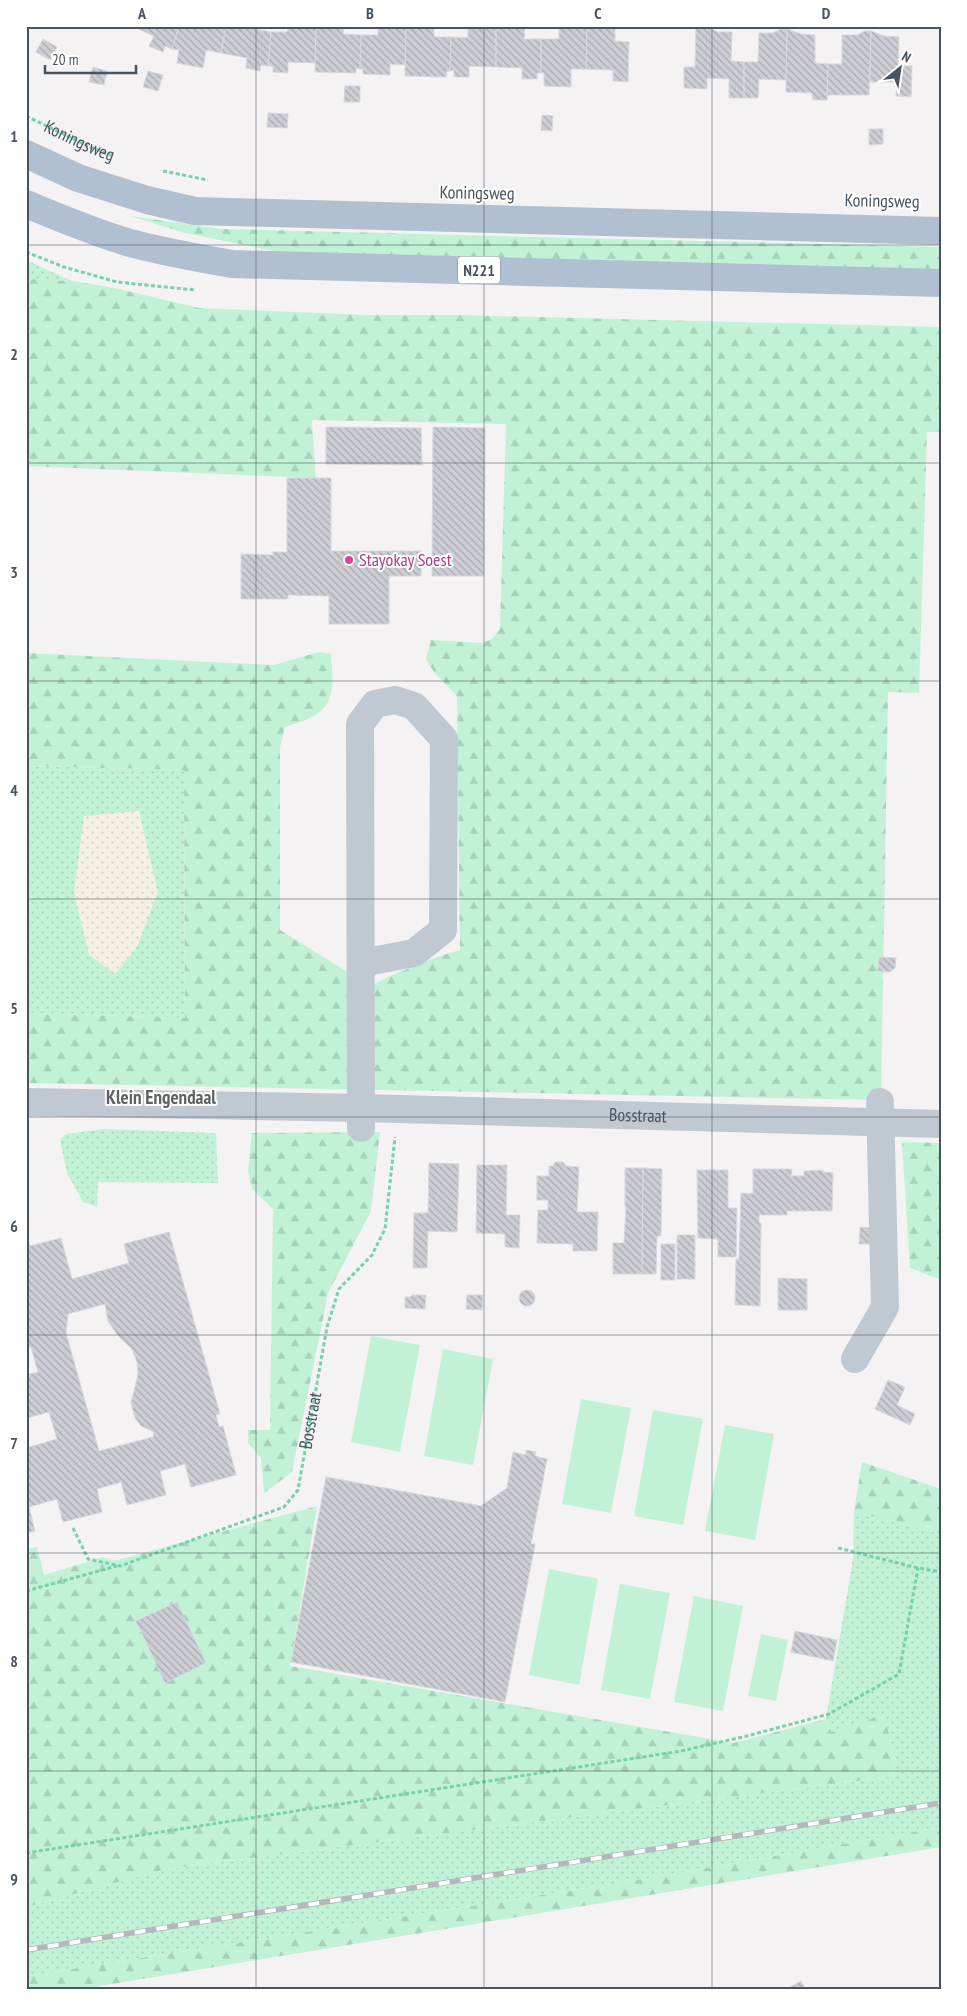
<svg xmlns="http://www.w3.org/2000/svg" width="967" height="2016" font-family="'PT Sans Narrow',sans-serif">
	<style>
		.green { fill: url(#green-dots) }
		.forest { fill: url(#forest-firs) }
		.sand { fill: url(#sand-dots) }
		.pitch { fill: #c1f2d6 }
		.building { fill: url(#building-back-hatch); stroke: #d6d8dd; fill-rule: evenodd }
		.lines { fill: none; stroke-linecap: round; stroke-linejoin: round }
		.path { stroke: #77d1a9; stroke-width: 3; stroke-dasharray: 4 2.5; stroke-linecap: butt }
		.minor { stroke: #c0c9d2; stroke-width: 28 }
		.major { stroke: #b1c0d1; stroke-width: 28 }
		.rail-casing { stroke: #b4b7bc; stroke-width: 5.5 }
		.rail { stroke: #fff; stroke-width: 4; stroke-dasharray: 11; stroke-linecap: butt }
		.grid { fill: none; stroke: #495461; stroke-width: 1; stroke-opacity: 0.55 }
		.hotel-dot { fill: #d1479c; stroke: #fff; stroke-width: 2 }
		.labels { text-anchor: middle; stroke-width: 4; stroke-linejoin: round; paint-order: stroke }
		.shield { fill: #fff; stroke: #808790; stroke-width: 1 }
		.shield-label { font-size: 16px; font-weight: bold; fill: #495461 }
		.street-label { font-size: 18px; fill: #495461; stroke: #fff }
		.hotel-label { font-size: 18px; fill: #b23c85; stroke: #fff; text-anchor: start }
		.neighbourhood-label { font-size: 19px; font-weight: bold; fill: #5e6267; stroke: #fff }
		.neatline { fill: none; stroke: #495461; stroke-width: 2 }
		.grid-label { font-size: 16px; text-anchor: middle; font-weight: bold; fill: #495461 }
	</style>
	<defs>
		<pattern id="green-dots" width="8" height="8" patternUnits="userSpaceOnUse" patternTransform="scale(1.25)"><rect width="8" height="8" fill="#c1f2d6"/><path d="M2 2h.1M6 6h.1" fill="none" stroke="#a7d1ba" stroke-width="1.8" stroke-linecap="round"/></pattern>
		<pattern id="forest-firs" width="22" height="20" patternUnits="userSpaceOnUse" patternTransform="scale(1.25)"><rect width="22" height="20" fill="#c1f2d6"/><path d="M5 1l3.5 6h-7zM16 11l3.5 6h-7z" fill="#a7d1ba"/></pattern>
		<pattern id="sand-dots" width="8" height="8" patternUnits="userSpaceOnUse" patternTransform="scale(1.25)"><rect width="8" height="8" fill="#f5f0e4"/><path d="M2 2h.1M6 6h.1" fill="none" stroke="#d4d0c6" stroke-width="1.8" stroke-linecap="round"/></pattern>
		<pattern id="building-back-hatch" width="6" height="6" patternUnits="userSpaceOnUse" patternTransform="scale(1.25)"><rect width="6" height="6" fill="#ccced4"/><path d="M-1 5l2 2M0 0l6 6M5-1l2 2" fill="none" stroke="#a8aaaf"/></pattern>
	</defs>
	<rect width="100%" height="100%" fill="#f4f2f2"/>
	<!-- green -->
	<path class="green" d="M26 260 72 281 26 279Z
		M26 766 184 770 185 1018 26 1013Z
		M104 1129 216 1133 218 1183 98 1182 97 1207 83 1202 67 1173 60 1140 66 1134Z
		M854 1512 941 1534V1827L649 1878 26 1976V1907L166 1869 897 1776 890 1737 832 1733 826 1719 853 1559Z"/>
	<!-- forest -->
	<path class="forest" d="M130 216 222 229 941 247V272L294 255 185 233Z
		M26 279 72 281 115 288 199 308 366 315H453L941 327V432H927L919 693 888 692 881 1100 26 1083V1013L185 1018 184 770 26 766V653L274 665 319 652 331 654C332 673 337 701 318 713 309 720 296 723 285 727L280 747V930L370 986C399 971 429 959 460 950L457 696 434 672 426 659 431 640 482 643 492 639 500 629 506 424 312 420 316 478 26 466Z
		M380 1132 371 1211 328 1293 292 1472 264 1493 261 1458 248 1443V1430H270L273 1209 252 1189 248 1171 252 1133Z
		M902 1142 941 1143V1280L910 1268Z
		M862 1462 941 1489V1534L854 1512Z
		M317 1506 290 1666 733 1743 826 1719 832 1733 883 1714 890 1737 897 1776 166 1869 26 1907V1549L37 1547 44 1575 103 1557 114 1561Z
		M941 1827V1847L76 1990H26V1976L649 1878Z"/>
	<!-- sand -->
	<path class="sand" d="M139 811 158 892 137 947 115 974 89 955 74 892 84 816Z"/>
	<!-- pitch -->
	<path class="pitch" d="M371 1336 420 1345 400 1452 351 1442Z
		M443 1349 493 1359 473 1465 424 1456Z
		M581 1399 631 1408 611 1513 562 1504Z
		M653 1410 703 1419 683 1525 634 1516Z
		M725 1425 774 1434 755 1540 705 1531Z
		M549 1569 598 1579 579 1685 529 1675Z
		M620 1584 670 1593 650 1699 601 1690Z
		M694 1596 743 1606 723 1711 674 1702Z
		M761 1634 788 1640 776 1701 748 1696Z"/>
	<!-- building -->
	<path class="building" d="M132 26H179L172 49 165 46 163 52 149 46 154 36Z
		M179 26H226L221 53 206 50 203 68 177 63 179 50 172 49Z
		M226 26H254V29L271 32 268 66 261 65 260 71 246 68 247 58 221 53Z
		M288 26H316L315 63 288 62V73L273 72V66H268L271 32H287Z
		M316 26H344L343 34 361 35 360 69 356 68V73L315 72Z
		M378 26H406L405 65 390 64V75L363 74V69H360L361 35H378Z
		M406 26H434V37H451L450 71H447L446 77 405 76Z
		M468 26H496V67L469 66V77H454V70L450 71 451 37 468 38Z
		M496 26H525L524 39H541V73H537V79H522V68L496 67Z
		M559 26H587L586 69H571V87L544 86V73H541V39H559Z
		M587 26H615V41L629 42 628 82 613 81V70L586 69Z
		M701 26 710 28 717 32H732L731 61 744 62V98H729V79L707 78V89L684 88V67H695L696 27Z
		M781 29H787L786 80 759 79 758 98H744V62H758L759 33H773Z
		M787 29 801 34 815 35V63L828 64 827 100H813L812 93 786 92Z
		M865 31H871L869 95H827L828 64H842V35H857Z
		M871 31 884 36 899 37 898 66H912L911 97 896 96 897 82H870Z
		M43 39 57 47 50 60 36 52Z
		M93 67 107 71 104 85 89 82Z
		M148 71 163 75 158 91 143 87Z
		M345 86H360V102H344Z
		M268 113 288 114 287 128 267 127Z
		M542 115 553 116 552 131 541 130Z
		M869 129H883V144L869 145Z
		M326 427 421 428 422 465 326 464Z
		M433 427 485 428 484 576H432Z
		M287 478H331V551H421V576H389V624H329V596L288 595V599H241V554L273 555V552H287Z
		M879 957 896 958 895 968 890 972 878 971Z
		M555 1162H563L566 1166 579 1167 577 1212H598L597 1251H573V1244L537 1243 538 1210H548V1200H537V1176H549V1166H553Z
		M429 1163 459 1164 457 1232 428 1231 427 1268H413L414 1213H428Z
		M477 1165H507L506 1215H520L519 1248 505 1247V1234L476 1233Z
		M625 1168H643L642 1274H613V1243H624L626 1207H625Z
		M643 1168 662 1169 661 1236H657L656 1274H642Z
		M753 1169H792L791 1176H804V1171L823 1170V1172L833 1173 832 1211H787V1215H759V1223H761L760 1306 735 1305 736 1259H739L741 1193 753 1194Z
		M697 1170H728V1208H737L736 1257H718V1239L698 1238Z
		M860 1227 873 1228V1244H859Z
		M169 1232 220 1414 216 1415 219 1427 223 1426 236 1475 191 1487 185 1464 160 1471 166 1495 127 1505 121 1482 97 1489 102 1512 63 1522 57 1499 29 1507 35 1531 26 1533V1448L57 1439 49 1412 27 1418 26 1415V1375L38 1372 31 1347 26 1349V1237L30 1246 61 1238 72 1279 129 1263 124 1244ZM105 1304 108 1321 118 1336 132 1349 137 1362 138 1375 131 1403 135 1418 141 1426 154 1432 153 1437 99 1451 66 1333 68 1314Z
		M677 1235H695V1279H677Z
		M661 1244H675V1280H661Z
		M778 1278 807 1279V1310H778Z
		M519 1298a8 8 0 1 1 16 0a8 8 0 1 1-16 0Z
		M412 1295H426L425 1309 405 1308V1297H411Z
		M467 1295H483L482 1310 466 1309Z
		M888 1380 905 1387 897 1405 915 1414 910 1425 875 1409Z
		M526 1450 536 1452 535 1456 547 1459 531 1544H535L505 1702 291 1662 326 1477 481 1506 507 1488 513 1452 526 1455Z
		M177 1602 206 1663 165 1683 136 1621Z
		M795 1631 837 1640 833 1661 791 1652Z
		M801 1981 806 1990H785Z"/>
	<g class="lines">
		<!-- path -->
		<g class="path">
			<path id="s1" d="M26 116 90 147 114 156"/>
			<path d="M163 171 208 180"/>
			<path d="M26 252 64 267 117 282 195 290"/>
			<path id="s2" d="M73 1528 88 1559 120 1566 284 1507 298 1490 327 1327 339 1289 372 1255 385 1229 395 1137"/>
			<path d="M838 1548 918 1568 941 1572"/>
			<path d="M26 1591 117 1566"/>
			<path d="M26 1853 681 1751 747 1736 829 1714 899 1674 918 1568"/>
		</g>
		<!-- minor -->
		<g class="minor">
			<path id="s3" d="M26 1102 362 1108 941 1124"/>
			<path d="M361 1128 360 724 375 704 395 700 414 706 444 739 443 930 414 953 361 963"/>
			<path d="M855 1359 885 1307 880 1102"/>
		</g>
		<!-- major -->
		<path class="major" d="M26 154 78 178 147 200 195 211 941 231
			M26 204C60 218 95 233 130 243 164 252 198 258 232 264L941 283"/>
		<defs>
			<path id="rail" d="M26 1950 941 1803"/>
		</defs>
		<!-- rail casing -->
		<use href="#rail" class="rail-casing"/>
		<!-- rail -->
		<use href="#rail" class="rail"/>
	</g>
	<!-- grid -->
	<path class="grid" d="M256 26V1990M484 26V1990M712 26V1990M26 245H941M26 463H941M26 681H941M26 899H941M26 1117H941M26 1335H941M26 1553H941M26 1771H941"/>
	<!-- markers -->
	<circle class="hotel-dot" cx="349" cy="560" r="5"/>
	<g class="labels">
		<!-- shield labels -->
		<rect class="shield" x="458" y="256.5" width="42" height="27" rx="4"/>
		<g class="shield-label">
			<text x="479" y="276">N221</text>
		</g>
		<!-- street labels -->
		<g class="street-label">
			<text dy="6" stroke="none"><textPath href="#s1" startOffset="59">Koningsweg</textPath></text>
			<text transform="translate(477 193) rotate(1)" y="6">Koningsweg</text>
			<text transform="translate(882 201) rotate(1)" y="6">Koningsweg</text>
			<text dy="6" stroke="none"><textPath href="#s3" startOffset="612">Bosstraat</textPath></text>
			<text dy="6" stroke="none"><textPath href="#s2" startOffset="334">Bosstraat</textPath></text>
		</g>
		<!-- hotel labels -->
		<g class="hotel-label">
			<text x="359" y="566">Stayokay Soest</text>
		</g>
		<!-- neighbourhood labels -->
		<g class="neighbourhood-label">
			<text x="161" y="1104">Klein Engendaal</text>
		</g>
	</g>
	<!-- border -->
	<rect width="967" height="2016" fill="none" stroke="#ffffff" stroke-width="55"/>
	<!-- north arrow -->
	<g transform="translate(900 68) rotate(30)" stroke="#ffffff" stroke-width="4" paint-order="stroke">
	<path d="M0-4L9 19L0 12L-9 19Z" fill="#495461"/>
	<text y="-8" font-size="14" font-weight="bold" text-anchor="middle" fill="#495461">N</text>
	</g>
	<!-- scale -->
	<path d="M45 65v8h91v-8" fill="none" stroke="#495461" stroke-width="2.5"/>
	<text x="52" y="65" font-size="15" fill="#495461" stroke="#ffffff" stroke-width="4" paint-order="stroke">20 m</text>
	<rect x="28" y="28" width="912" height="1960" class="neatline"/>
	<g class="grid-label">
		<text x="142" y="19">A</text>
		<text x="370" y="19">B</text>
		<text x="598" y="19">C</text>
		<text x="826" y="19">D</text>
		<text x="14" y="142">1</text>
		<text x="14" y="360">2</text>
		<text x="14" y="578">3</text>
		<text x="14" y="796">4</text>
		<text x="14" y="1014">5</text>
		<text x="14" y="1232">6</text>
		<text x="14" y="1449">7</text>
		<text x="14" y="1667">8</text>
		<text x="14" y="1885">9</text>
	</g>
</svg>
